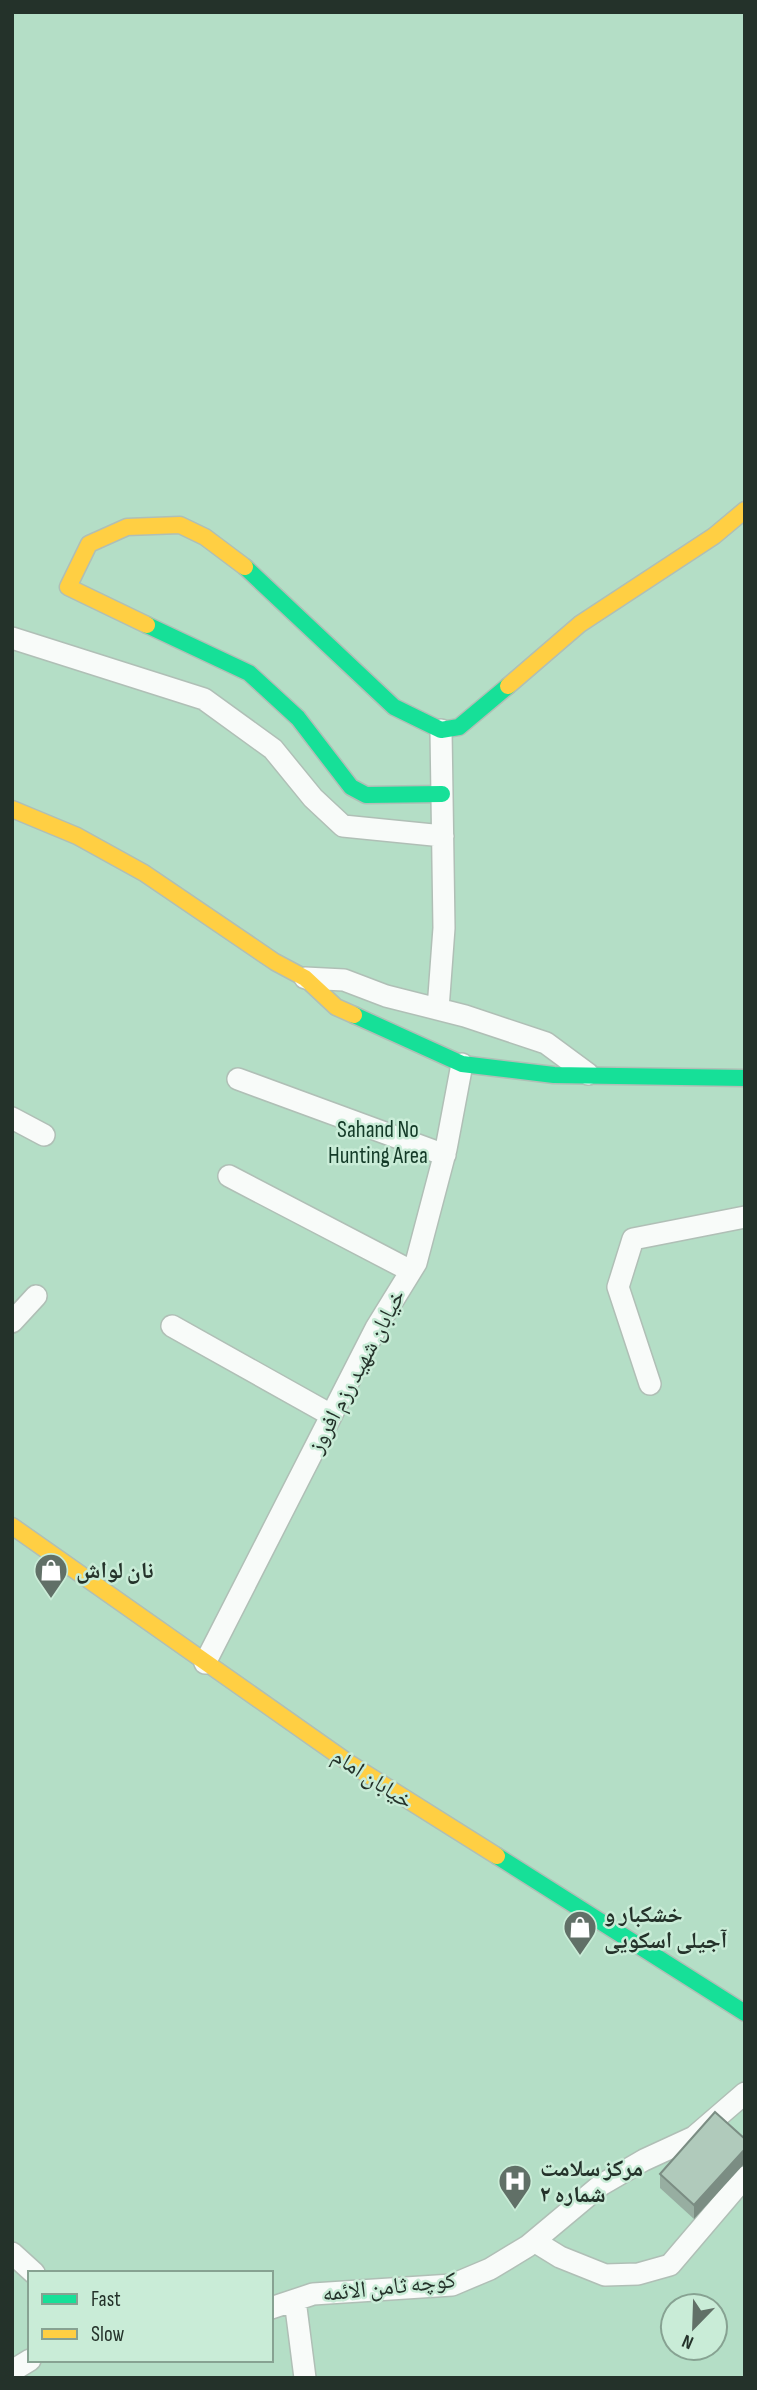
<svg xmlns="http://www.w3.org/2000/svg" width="757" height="2390" font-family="'Sofia Sans Condensed','Noto Naskh Arabic',sans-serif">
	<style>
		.green { fill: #b4dec6; fill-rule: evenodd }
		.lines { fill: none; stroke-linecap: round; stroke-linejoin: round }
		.street-casing { stroke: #b0bfb6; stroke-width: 24 }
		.fast-casing { stroke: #b0bfb6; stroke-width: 19 }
		.slow-casing { stroke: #b0bfb6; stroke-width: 19 }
		.street { stroke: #f8fbf9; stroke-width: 21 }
		.fast { stroke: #16e098; stroke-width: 16 }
		.slow { stroke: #ffcf43; stroke-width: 16 }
		.wall { fill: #97aea1 }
		.shaded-wall { fill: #7b8d83 }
		.building { fill: #b0cabb; stroke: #7b8d83; stroke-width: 2 }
		.labels { text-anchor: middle; stroke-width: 5; stroke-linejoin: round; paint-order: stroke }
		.park-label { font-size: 23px; fill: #133a27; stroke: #c9ecd7 }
		.street-label { font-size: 23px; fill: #24322a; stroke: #c9ecd7 }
		.poi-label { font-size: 23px; font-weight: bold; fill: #24322a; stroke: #c9ecd7; text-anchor: start }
	</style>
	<rect width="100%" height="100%" fill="#d1e4d8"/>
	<!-- green -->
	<path class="green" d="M12 12H745V2378H12ZM30 2273H271V2360H30ZM673 2306H715V2348H673Z"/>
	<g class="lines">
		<defs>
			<path id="street" d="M12 638 204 699 273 749 313 798 343 826 443 836
				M305 978 344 980 386 996 465 1016 546 1043 588 1074
				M438 1009 444 928 441 730
				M238 1079 445 1155
				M12 1118 44 1135
				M229 1176 411 1271
				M12 1322 36 1296
				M172 1326 331 1415
				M650 1384 618 1287 633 1239 745 1217
				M205 1663 376 1328 416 1263 446 1149 462 1064
				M534 2241 560 2257 605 2275 638 2274 670 2265 745 2177
				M12 2253 34 2273
				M295 2300 305 2378
				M271 2308 313 2294 452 2285 490 2269 528 2246 601 2185 644 2160 694 2137 745 2093
				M12 2371 30 2360"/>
			<path id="fast" d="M245 567 394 707 441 730 459 727 508 686
				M147 625 249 673 298 718 351 787 366 795 442 794
				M354 1015 462 1064 554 1075 745 1078
				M497 1856 745 2013"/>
			<path id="slow" d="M147 625 68 587 89 544 127 527 180 525 205 537 245 567
				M508 686 580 624 714 536 745 510
				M12 809 77 836 144 873 275 962 305 978 336 1007 354 1015
				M12 1526 349 1763 497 1856"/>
		</defs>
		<!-- street casing -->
		<use href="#street" class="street-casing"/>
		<!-- fast casing -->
		<use href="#fast" class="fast-casing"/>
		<!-- slow casing -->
		<use href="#slow" class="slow-casing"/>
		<!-- street -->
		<use href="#street" class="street"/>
		<!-- fast -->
		<use href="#fast" class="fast"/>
		<!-- slow -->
		<use href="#slow" class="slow"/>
	</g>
	<!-- wall -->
	<path class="wall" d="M745 2139 694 2219 660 2188V2174Z"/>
	<!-- shaded-wall -->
	<path class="shaded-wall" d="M745 2149V2163L694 2219V2205Z"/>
	<!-- building -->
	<path class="building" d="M715 2112 745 2139V2149L694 2205 660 2174Z"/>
	<!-- icons -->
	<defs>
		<symbol id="shop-pin" viewBox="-11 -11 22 30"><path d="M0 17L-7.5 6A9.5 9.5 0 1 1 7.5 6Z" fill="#617067" stroke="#c9ecd7"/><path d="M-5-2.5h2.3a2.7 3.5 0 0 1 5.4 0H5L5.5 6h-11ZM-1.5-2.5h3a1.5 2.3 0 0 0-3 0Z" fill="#fff"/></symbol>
		<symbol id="hospital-pin" viewBox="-11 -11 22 30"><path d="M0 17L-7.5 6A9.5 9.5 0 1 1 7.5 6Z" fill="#617067" stroke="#c9ecd7"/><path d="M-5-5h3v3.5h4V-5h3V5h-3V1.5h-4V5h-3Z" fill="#fff"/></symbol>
	</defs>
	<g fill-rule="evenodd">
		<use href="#shop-pin" x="32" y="1551" width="38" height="52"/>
		<use href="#shop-pin" x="561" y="1908" width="38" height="52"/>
		<use href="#hospital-pin" x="496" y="2162" width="38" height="52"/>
	</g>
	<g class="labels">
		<!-- park labels -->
		<g class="park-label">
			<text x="378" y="1137">Sahand No<tspan x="378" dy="26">Hunting Area</tspan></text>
		</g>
		<!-- street labels -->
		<g class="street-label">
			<text transform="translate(356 1371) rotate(-62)" y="8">خیابان شهید رزم افروز</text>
			<text transform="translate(373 1778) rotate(33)" y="8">خیابان امام</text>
			<text transform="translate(389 2286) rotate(-6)" y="8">کوچه ثامن الائمه</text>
		</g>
		<!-- poi labels -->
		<g class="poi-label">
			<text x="76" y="1578">نان لواش</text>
			<text x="604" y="1922">خشکبار و<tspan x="604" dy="26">آجیلی اسکویی</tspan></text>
			<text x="540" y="2176">مرکز سلامت<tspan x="540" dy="26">شماره ۲</tspan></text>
		</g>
	</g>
	<!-- border -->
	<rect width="757" height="2390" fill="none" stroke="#24322a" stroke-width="28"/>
	<!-- legend -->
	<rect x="28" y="2271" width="245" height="91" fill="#c9ecd7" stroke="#87a292" stroke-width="2"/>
	<rect x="42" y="2294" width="35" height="10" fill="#16e098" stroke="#87a292" stroke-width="2"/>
	<text x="91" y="2306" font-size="21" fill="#24322a">Fast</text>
	<rect x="42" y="2329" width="35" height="10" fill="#ffcf43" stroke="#87a292" stroke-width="2"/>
	<text x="91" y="2341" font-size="21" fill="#24322a">Slow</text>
	<!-- north arrow -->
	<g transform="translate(694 2327) rotate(203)"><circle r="33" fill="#c9ecd7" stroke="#87a292" stroke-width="2"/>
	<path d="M0-5L12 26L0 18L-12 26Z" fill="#617067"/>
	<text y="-10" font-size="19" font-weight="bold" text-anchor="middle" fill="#24322a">N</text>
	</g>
</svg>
